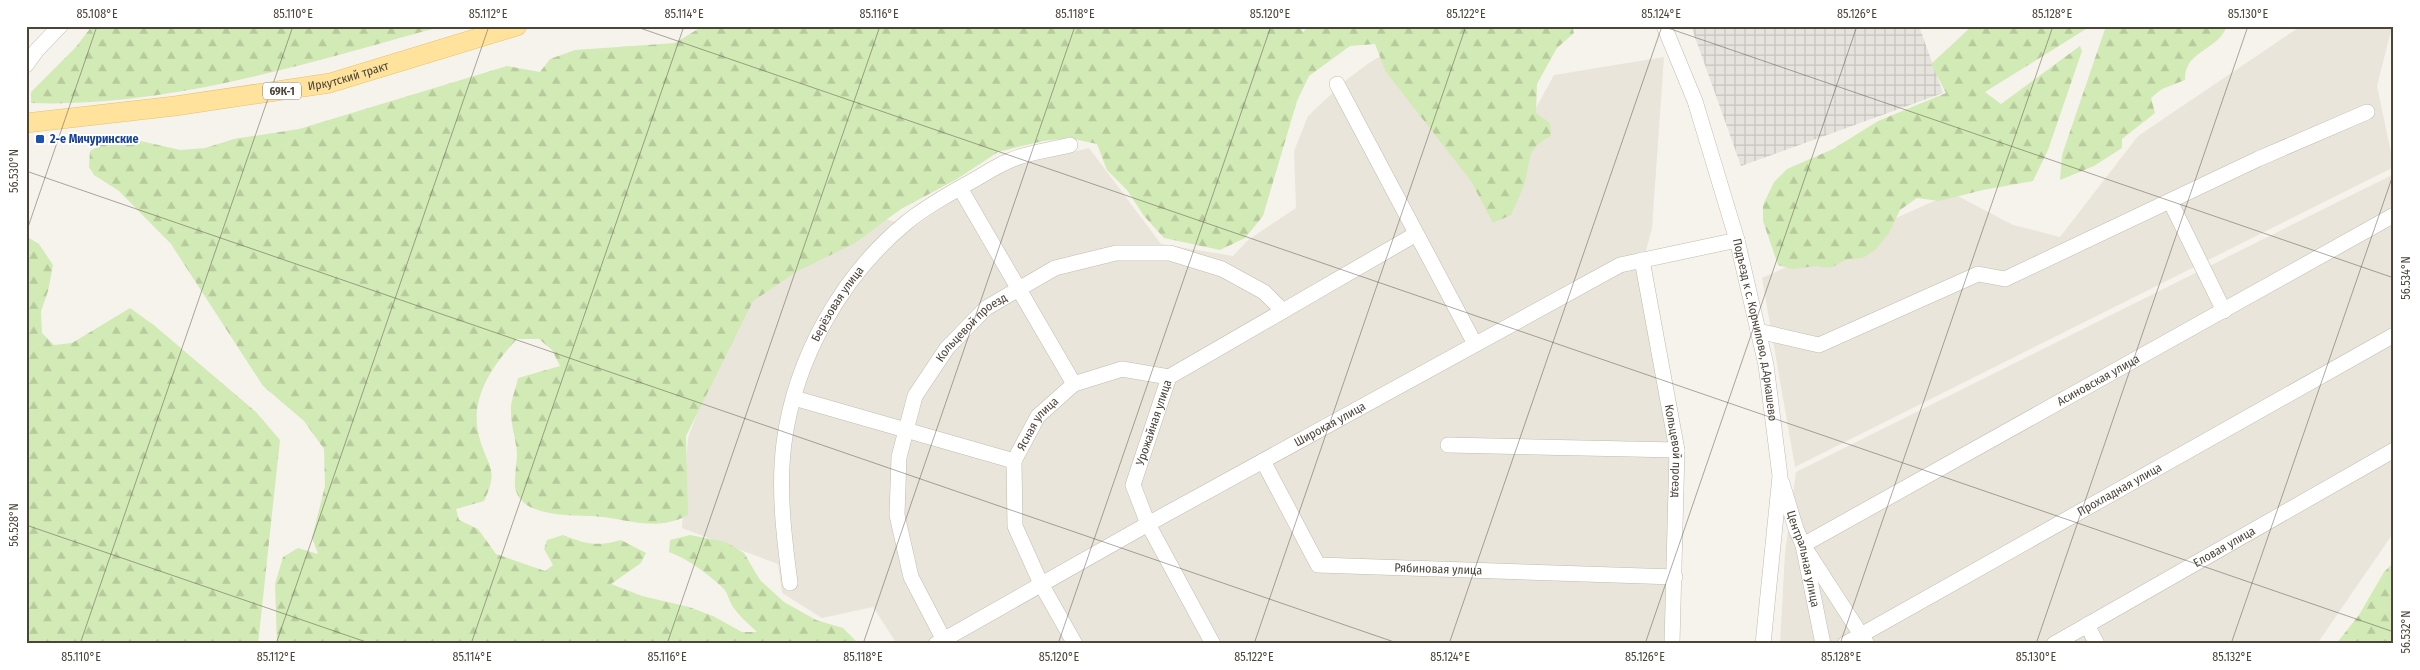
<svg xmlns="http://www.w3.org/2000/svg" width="2420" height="670" font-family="'Fira Sans Condensed',sans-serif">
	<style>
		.residential { fill: #eae5da }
		.industrial { fill: url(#industrial-grid) }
		.forest { fill: url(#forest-firs) }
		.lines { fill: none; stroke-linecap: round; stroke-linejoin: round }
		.minor-casing { stroke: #c2bbae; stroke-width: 16 }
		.major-casing { stroke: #e6c16a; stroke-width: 20 }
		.minor { stroke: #fff; stroke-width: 15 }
		.major { stroke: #ffe39c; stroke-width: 19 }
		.ticks { fill: none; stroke: #4b4439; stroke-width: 1; stroke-opacity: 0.45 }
		.transit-dot { fill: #1a4fb4; stroke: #fff; stroke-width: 2 }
		.labels { text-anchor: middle; stroke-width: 4; stroke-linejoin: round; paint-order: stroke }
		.shield { fill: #fff; stroke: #817c74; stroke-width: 1 }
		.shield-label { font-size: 11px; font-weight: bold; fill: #4b4439 }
		.street-label { font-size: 12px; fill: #4b4439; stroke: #fff }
		.transit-label { font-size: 12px; font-weight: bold; fill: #164399; stroke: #fff; text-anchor: start }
		.neatline { fill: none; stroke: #4b4439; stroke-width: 2 }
		.ticks-label { font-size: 12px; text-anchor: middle; fill: #4b4439 }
	</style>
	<defs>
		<pattern id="industrial-grid" width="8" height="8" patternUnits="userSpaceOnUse" patternTransform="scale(1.25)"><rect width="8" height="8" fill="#e6e2dd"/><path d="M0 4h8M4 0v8" fill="none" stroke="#c7c3be"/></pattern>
		<pattern id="forest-firs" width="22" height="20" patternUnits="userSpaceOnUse" patternTransform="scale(1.25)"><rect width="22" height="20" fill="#d2eab5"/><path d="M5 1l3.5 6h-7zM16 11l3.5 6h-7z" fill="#b6ca9c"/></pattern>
	</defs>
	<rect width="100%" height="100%" fill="#f6f3ec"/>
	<!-- residential -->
	<path class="residential" d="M2301 26 2392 27 2377 86 2394 167 1795 467 1762 278 1952 193 2013 225 2060 237 2138 136Z
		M1394 48 1491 190 1554 75 1664 57 1652 228 1639 277 1671 444 1666 644H897L873 607 822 618 782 593 778 564 682 528 688 438 739 300 845 208 914 227 976 185 1018 165 1089 148 1161 244 1233 256 1248 240 1296 208 1294 151 1308 116 1345 81 1369 63Z
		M2394 174V532L2317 644H1780L1785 553 1796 472Z"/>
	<!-- industrial -->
	<path class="industrial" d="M1691 26H1919L1943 93 1741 166Z"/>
	<!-- forest -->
	<path class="forest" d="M92 26H444C309 62 171 108 31 103V92L76 47Z
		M703 26H1299L1303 32 1309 26H1572L1574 33 1557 48 1537 84 1536 113 1550 123 1551 136C1527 149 1531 155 1526 178 1523 190 1516 203 1511 215L1493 223 1471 181 1386 72 1375 44 1350 46 1309 76 1297 101 1263 216 1245 238 1220 250 1164 238 1144 216 1127 190 1107 170 1097 144 1069 138 1043 141 998 152 957 179 901 209 855 243 798 271 753 301 686 436 688 515C658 531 634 521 603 517 580 514 525 520 516 491 513 484 517 463 517 453 516 439 511 426 511 412 510 401 516 389 518 378L560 366 552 350 539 339H517C493 365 469 398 479 436 487 468 500 467 484 501L456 509 459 520 478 529 496 554 545 571 553 565 544 549 547 540 563 535C586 544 596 547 621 540L646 553 641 563 611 584 642 596 689 607 713 616 742 632H757C749 624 740 617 733 607 729 601 728 594 724 589 708 574 690 560 669 552L670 540 690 535 726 542 744 553 760 580 784 602 816 620 843 628 859 644H277L275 584 283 557 298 548 318 554 312 538 325 486 324 449 304 421 263 386 171 244 119 191 94 175 89 167 90 151 108 141 132 139 180 150 205 148 234 139 299 129 507 66 540 72 550 59 575 50 675 43Z
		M1972 26H2087L2086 29 1985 92 2001 104 2080 46 2082 51 2048 150 2033 181 1983 190 1939 201 1917 198 1900 210 1889 233 1875 250 1863 258 1848 259 1830 268 1816 266 1792 269 1778 265 1763 221V205L1774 182 1787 169 1833 149 1878 121 1946 93 1931 64Z
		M2106 26H2227C2217 52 2184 50 2185 80L2162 89 2151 98 2155 113 2122 139V148L2094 166 2060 180 2062 155Z
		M26 236 39 244 53 265 48 291 41 311 42 333 54 345 72 343 130 308 155 326 256 412 280 440 258 644H27Z
		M2394 562V644H2336L2359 615 2384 572Z"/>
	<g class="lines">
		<defs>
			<g id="minor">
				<path id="s1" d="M1664 26 1695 101 1737 240 1766 365 1780 476 1763 644"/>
				<path d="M26 65 37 50 60 26"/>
				<path d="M1337 84 1475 344"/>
				<path d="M960 188 1074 384"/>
				<path d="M2170 201 2224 311"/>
				<path id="s2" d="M1642 260 1677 450 1672 644"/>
				<path d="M1758 331 1819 345 1978 274 2005 279 2258 159 2367 112"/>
				<path d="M794 398 1014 461"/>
				<path d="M1448 445 1677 450"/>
				<path id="s3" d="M1263 461 1318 565 1675 577"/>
				<path id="s4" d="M1782 483 1796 529 1803 545 1823 644"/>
				<path id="s5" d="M790 583C784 537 778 489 784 443 795 359 841 276 907 222 927 206 952 192 974 180 986 173 998 165 1011 160 1029 152 1051 150 1070 145"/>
				<path d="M2087 625 2097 644"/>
				<path id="s6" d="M936 644 1148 524 1620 265 1737 240"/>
				<path id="s7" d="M946 644 911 577 897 515 899 457 915 396 947 348 986 308 1055 268 1116 253H1170L1222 269 1264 292 1283 311"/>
				<path id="s8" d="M1075 644 1041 584 1015 526 1014 461 1038 416 1074 384 1122 369 1169 377"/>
				<path id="s9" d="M1213 644 1148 524 1133 485 1169 377 1416 234"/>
				<path id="s10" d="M1845 644 2394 335"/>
				<path id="s11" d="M1867 644 1803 545 2394 215"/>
				<path id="s12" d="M2054 644 2394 450"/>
			</g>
			<g id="major">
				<path id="s13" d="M26 123 175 106 330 83 517 26"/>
			</g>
		</defs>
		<!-- minor casing -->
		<use href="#minor" class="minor-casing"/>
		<!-- major casing -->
		<use href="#major" class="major-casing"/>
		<!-- minor -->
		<use href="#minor" class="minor"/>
		<!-- major -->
		<use href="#major" class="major"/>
	</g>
	<!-- ticks -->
	<path class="ticks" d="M634 26 2394 632M1662 26 2394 278M26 171 1400 644M26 233 97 26M26 525 372 644M80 644 293 26M276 644 489 26M471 644 684 26M667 644 880 26M863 644 1075 26M1058 644 1271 26M1254 644 1466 26M1449 644 1662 26M1645 644 1857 26M1840 644 2053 26M2036 644 2248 26M2231 644 2394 172"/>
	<!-- markers -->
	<rect class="transit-dot" x="35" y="134" width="10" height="10" rx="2.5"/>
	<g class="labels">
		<!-- shield labels -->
		<rect class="shield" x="263" y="82.5" width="38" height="17" rx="4"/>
		<g class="shield-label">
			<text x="282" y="95">69К-1</text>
		</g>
		<!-- street labels -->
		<g class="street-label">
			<text dy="4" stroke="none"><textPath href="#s13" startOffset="326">Иркутский тракт</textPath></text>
			<text dy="4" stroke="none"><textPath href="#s5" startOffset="291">Берёзовая улица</textPath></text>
			<text dy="4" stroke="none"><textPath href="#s7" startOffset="350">Кольцевой проезд</textPath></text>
			<text dy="4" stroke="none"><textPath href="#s1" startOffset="318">Подъезд к с. Корнилово, д.Аркашево</textPath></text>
			<text dy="4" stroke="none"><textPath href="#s11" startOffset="456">Асиновская улица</textPath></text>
			<text dy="4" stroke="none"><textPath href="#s9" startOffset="244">Урожайная улица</textPath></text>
			<text dy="4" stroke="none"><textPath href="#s8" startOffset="242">Ясная улица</textPath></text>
			<text dy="4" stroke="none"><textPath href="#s6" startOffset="451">Широкая улица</textPath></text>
			<text dy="4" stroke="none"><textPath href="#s2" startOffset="194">Кольцевой проезд</textPath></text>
			<text dy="4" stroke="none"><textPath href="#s10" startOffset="315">Прохладная улица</textPath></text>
			<text dy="4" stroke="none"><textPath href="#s12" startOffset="196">Еловая улица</textPath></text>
			<text dy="4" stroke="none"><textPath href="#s4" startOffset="79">Центральная улица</textPath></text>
			<text dy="4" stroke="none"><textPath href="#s3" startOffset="238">Рябиновая улица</textPath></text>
		</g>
		<!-- transit labels -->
		<g class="transit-label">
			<text x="50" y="143">2-е Мичуринские</text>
		</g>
	</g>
	<!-- border -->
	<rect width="2420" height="670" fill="none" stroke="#ffffff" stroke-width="55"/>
	<rect x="28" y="28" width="2364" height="614" class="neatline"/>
	<g class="ticks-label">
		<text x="97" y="18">85.108°E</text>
		<text x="293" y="18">85.110°E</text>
		<text x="488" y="18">85.112°E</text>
		<text x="684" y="18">85.114°E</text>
		<text x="879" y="18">85.116°E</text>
		<text x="1075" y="18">85.118°E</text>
		<text x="1270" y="18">85.120°E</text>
		<text x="1466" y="18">85.122°E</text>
		<text x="1661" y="18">85.124°E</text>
		<text x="1857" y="18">85.126°E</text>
		<text x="2052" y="18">85.128°E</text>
		<text x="2248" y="18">85.130°E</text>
		<text transform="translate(14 171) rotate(-90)" y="4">56.530°N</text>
		<text transform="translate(2406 278) rotate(-90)" y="4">56.534°N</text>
		<text transform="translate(14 525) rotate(-90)" y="4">56.528°N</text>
		<text transform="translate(2406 632) rotate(-90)" y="4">56.532°N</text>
		<text x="81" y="661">85.110°E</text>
		<text x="276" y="661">85.112°E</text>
		<text x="472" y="661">85.114°E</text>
		<text x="667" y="661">85.116°E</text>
		<text x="863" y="661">85.118°E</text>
		<text x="1059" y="661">85.120°E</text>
		<text x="1254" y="661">85.122°E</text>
		<text x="1450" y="661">85.124°E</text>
		<text x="1645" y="661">85.126°E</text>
		<text x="1841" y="661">85.128°E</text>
		<text x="2036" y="661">85.130°E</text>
		<text x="2232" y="661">85.132°E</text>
	</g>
</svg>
